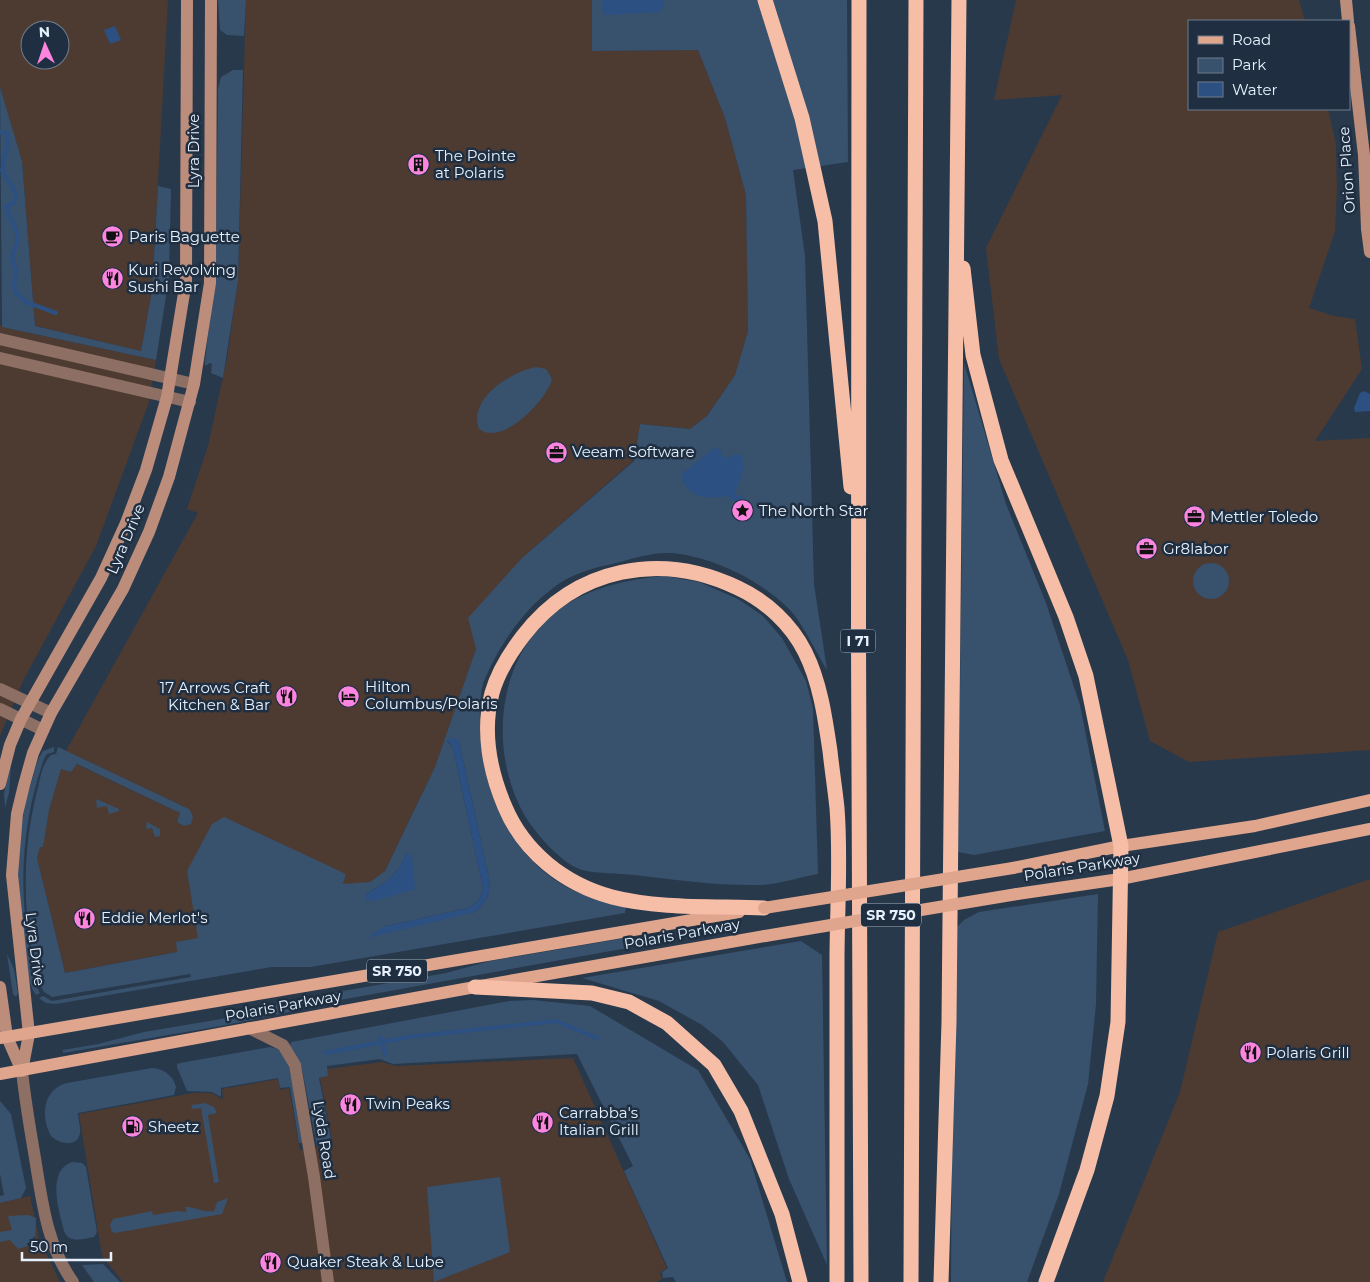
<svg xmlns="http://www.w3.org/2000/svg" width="1370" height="1282" font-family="Montserrat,sans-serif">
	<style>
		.commercial { fill: #4d3b32; fill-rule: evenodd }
		.green { fill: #38516d; fill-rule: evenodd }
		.water { fill: #2c5082 }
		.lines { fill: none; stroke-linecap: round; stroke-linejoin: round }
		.stream { stroke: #2c5082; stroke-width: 4 }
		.street { stroke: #8d6f64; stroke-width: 12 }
		.secondary { stroke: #bc8d7b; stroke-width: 12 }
		.primary { stroke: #e0a58d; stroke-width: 12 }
		.highway { stroke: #f7bea7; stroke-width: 15 }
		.primary-bridge { stroke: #e0a58d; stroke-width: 12 }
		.labels { text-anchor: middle; stroke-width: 5; stroke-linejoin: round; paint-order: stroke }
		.shield { fill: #1f2f41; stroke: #aab7c5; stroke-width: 1 }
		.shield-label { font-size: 14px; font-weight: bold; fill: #e6f1fd }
		.street-label { font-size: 15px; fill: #e6f1fd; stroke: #1f2f41 }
		.poi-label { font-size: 15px; fill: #e6f1fd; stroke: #1f2f41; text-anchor: start }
	</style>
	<rect width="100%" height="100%" fill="#28394c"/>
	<!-- commercial -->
	<path class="commercial" d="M0 0H168L152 291 141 351 35 326 22 161 0 87ZM30 30H60V60H30Z
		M246 0H592V51L698 50 725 118 746 195 748 331 735 375 706 417 690 429 640 424 634 460 522 558 474 638 476 649 435 767 385 871 370 882 355 885 343 884 346 874 187 871 199 938 177 952 65 973 37 858 40 847H43L47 816 61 769 71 772 76 764 180 813 177 822 184 826 189 809 66 751 198 513 187 509 208 446 227 359 238 281Z
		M1016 0H1299L1305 21H1189V109H1328L1336 144 1337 189 1335 231 1309 308 1334 316 1355 319 1362 369 1315 441 1370 438V750L1189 762 1150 741 1128 660 999 359 986 248 1062 95 994 100Z
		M0 324 2 327 156 360 149 402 96 546 23 681 0 736Z
		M1370 879V1282H1103L1180 1092 1218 932Z
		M573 1058 667 1268 660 1272 662 1279 657 1282H123L102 1256 79 1114 193 1093H212L221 1099 223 1098 222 1089 278 1079 280 1090 289 1088 300 1150 333 1145 320 1078 328 1076 327 1069 382 1062 396 1066Z
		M30 1196 39 1239 60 1282H0V1203Z"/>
	<!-- green -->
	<path class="green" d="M218 0H246L244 36 227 35 220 30Z
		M592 0H847L848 162 793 170 805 256 814 584 827 670C817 654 802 622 789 609 760 580 713 557 672 553 652 552 631 559 612 564 592 568 569 575 553 588 523 610 498 647 484 681 478 698 480 728 481 745 487 803 515 859 568 888 586 897 607 901 626 907L625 913 311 967H272L56 1004 46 1003 39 998 43 996 52 1001 191 977 190 974 52 997 44 992 40 985C22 922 21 855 37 791 40 780 42 763 51 755L56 754 58 747 189 809 193 816 191 824 184 826 177 822 180 813 77 764 71 772 61 769 49 810 43 847H40L37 858 65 973 177 952 176 942 198 938 187 871 212 824 224 817 346 874 343 884 370 882 385 871 435 767 476 649 468 618 522 558 634 461 640 424 690 429 707 416 735 375 748 331 746 195 725 118 698 50 592 51ZM447 741H459L490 883C489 897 485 903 475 912L383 927 468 908C478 903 481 899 483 888L453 748ZM406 854 415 889 366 894C387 882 396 877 406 854Z
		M233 70H243L238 281 223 378 211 373 212 364 210 363 205 366V361L216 265 218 89 221 77Z
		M0 87 22 161 35 326 141 351 152 291 158 186 171 189 169 277 156 360 2 327Z
		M964 363 1006 504 1046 603 1080 705 1105 831 974 855 958 852Z
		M536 367 546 369 552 379C547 400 502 447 479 429 468 398 511 372 536 367Z
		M1193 581a18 18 0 1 1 36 0a18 18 0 1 1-36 0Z
		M664 576 699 582 738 599 763 616 782 638 806 681 813 708 818 874C800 877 781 884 762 885 720 886 676 880 634 875 618 873 598 874 582 870 562 864 535 833 525 816 486 749 497 648 567 604 596 586 631 579 664 576Z
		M54 747V752L47 754 44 759C22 822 18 886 30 952 32 965 32 981 40 993L36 995C28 985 28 970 26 958 15 899 14 837 32 780 35 770 37 759 43 751Z
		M11 766 9 793 5 808 4 793Z
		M96 799 119 809V811L109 814 107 806 97 808Z
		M147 822 160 829V836L155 837 152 828 146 829Z
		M1098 894 1096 1004 1088 1084 1059 1194 1027 1282H951L953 931 964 920 979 912Z
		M631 937 633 947 318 1004 299 1010 221 1026 63 1053V1050L98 1044 144 1032 239 1016 297 999 446 973 490 961Z
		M801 941 822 955 827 1265 789 1179 758 1085 723 1042 702 1025 659 1001 582 978Z
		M7 954 14 969 18 993 16 997 13 994Z
		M533 1000 590 1006 698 1070 750 1159 787 1282H676L673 1277 663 1278 662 1272 668 1268 624 1171 633 1166 577 1054 393 1064 380 1059 327 1066 328 1076 319 1078 332 1145 317 1146 302 1069 290 1046 291 1042 509 1001Z
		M270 1047 278 1049 287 1056 304 1143H299L290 1087 280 1088 278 1078 221 1088V1097L212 1092 187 1091 177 1067V1064L180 1063Z
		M152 1068C164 1069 173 1075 176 1087L174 1095 78 1113C78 1119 81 1127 80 1133 78 1148 59 1144 51 1136 40 1117 43 1089 67 1083Z
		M0 1101 11 1114 26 1188 21 1198 0 1203V1196L4 1195 0 1174Z
		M205 1103 214 1107 217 1113 208 1115 219 1182 214 1183 201 1108 193 1109 191 1107 192 1105Z
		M72 1162 82 1163 86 1167 97 1232 94 1237C82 1239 69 1244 64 1231 59 1211 46 1171 72 1162Z
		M500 1177 510 1252 434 1282 427 1187Z
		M228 1198 222 1214 115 1233 112 1232 110 1225 113 1219 152 1211 153 1215 178 1211 187 1212 185 1207C196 1206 202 1213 214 1211L217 1202Z
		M28 1215 36 1218 35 1244 18 1249 10 1240 0 1242V1232L12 1230 8 1216Z
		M103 1264 120 1282H94L82 1265Z"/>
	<!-- water -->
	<path class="water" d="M602 0H663L665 4 660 12 605 15 602 10Z
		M115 26 121 40 110 44 104 30Z
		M1364 391 1370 394V411L1355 412 1354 408 1360 393Z
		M714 448 720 449 723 457 727 458 736 454 742 456C746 476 739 479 735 495L744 497 743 501H733L727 496C707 499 689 499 681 477L683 473Z
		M453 738 459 741 490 883C489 897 485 903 475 912L367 938 383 927 468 908C478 903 481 899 483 888L453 748 447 740Z
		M406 854 412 855 415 889 375 901 366 900V894C387 882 396 877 406 854Z"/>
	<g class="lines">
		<!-- stream -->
		<path class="stream" d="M0 132 7 134 8 141 2 171 14 189 16 198 13 203 6 207 17 233 18 242 12 256 16 272 14 286 16 293 26 302 56 313
			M380 1037 386 1055
			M325 1053 408 1037 556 1021 597 1038"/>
		<!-- street -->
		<path class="street" d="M0 339 194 384
			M0 358 190 402
			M0 689 51 713
			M0 709 43 730
			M249 1028 283 1045 295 1065 314 1177 328 1282
			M22 1071C25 1100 30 1129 35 1158 42 1201 47 1246 73 1282"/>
		<!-- secondary -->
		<path class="secondary" d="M1346 0 1348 21
			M1349 26 1364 155 1367 229 1370 252
			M0 784 10 745 21 719 101 578 126 523 146 470 167 397 186 281 187 0
			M0 987 7 1037 22 1071
			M22 1071 29 1034 12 875 17 814 24 785 33 753 51 713 123 589 149 532 169 477 194 384 210 283 211 0"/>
		<!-- primary -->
		<path class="primary" d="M1013 868 1121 846 1255 826 1370 800
			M1017 894 1120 879 1370 829
			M0 1038 739 912
			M0 1074 475 987 765 936"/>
		<!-- highway -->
		<path class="highway" d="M765 0 802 118 825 221 851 487
			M859 0C859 427 857 855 861 1282
			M963 268 973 355 1001 460 1066 617 1086 676 1121 846 1118 1022 1107 1096 1087 1170 1046 1282
			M764 908C716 906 658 909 612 897 564 884 524 852 505 807 490 772 482 731 492 693 498 672 510 653 523 636 576 567 661 551 738 588 766 601 791 624 805 652 820 682 825 717 830 751 832 770 835 789 837 808 841 859 837 911 837 961 837 1068 837 1175 837 1282
			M475 987 592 993 629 1002 667 1023 714 1065 741 1111 782 1214 800 1282
			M911 1282 916 0
			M941 1282 949 1022 959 0"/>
		<!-- primary-bridge -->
		<path class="primary-bridge" d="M764 908 1013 868
			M765 936 1017 894"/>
	</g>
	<!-- icons -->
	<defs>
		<symbol id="building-disc" viewBox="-11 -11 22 22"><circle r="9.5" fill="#fe85df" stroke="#1f2f41"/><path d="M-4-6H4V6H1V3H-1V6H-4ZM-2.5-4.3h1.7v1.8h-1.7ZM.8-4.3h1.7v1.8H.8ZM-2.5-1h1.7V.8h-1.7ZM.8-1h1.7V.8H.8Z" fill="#111"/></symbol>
		<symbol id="cafe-disc" viewBox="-11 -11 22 22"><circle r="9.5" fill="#fe85df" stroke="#1f2f41"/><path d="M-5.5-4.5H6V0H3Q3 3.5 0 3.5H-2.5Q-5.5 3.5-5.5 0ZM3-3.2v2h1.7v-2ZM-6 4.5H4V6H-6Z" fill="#111"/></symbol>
		<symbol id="restaurant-disc" viewBox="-11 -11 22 22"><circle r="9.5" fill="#fe85df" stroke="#1f2f41"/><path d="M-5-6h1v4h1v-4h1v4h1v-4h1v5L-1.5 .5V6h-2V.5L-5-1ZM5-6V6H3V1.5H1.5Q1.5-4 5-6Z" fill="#111"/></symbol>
		<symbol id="office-disc" viewBox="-11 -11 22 22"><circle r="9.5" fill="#fe85df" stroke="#1f2f41"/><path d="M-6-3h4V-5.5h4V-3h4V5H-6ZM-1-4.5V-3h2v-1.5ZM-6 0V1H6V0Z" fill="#111"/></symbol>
		<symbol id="sight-disc" viewBox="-11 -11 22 22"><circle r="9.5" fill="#fe85df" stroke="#1f2f41"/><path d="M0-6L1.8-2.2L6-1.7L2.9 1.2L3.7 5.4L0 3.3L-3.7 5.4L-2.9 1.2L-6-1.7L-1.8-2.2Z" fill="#111"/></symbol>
		<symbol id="hotel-disc" viewBox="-11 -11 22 22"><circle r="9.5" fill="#fe85df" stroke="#1f2f41"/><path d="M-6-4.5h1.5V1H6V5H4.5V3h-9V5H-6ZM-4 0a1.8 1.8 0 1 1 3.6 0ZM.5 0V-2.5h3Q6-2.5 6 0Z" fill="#111"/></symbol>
		<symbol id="fuel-disc" viewBox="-11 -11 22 22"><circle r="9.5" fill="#fe85df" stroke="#1f2f41"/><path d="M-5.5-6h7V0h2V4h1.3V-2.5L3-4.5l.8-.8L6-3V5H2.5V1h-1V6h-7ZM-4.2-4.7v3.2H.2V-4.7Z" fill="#111"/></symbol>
	</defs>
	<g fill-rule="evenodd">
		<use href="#building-disc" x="406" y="152" width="25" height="25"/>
		<use href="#cafe-disc" x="100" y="224" width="25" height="25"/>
		<use href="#restaurant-disc" x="100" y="266" width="25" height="25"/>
		<use href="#office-disc" x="544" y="440" width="25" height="25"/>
		<use href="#sight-disc" x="730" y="498" width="25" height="25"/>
		<use href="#office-disc" x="1182" y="504" width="25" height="25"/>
		<use href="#office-disc" x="1134" y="536" width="25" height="25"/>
		<use href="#hotel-disc" x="336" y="684" width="25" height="25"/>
		<use href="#restaurant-disc" x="274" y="684" width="25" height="25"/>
		<use href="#restaurant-disc" x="72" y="906" width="25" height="25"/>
		<use href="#restaurant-disc" x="1238" y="1040" width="25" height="25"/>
		<use href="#restaurant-disc" x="338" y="1092" width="25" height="25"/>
		<use href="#restaurant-disc" x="530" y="1110" width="25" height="25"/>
		<use href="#fuel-disc" x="120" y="1114" width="25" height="25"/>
		<use href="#restaurant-disc" x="258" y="1250" width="25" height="25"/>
	</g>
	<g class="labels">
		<!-- shield labels -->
		<g class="shield">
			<rect x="840.5" y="629.5" width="35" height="23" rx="4"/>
			<rect x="861" y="903.5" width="60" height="23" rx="4"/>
			<rect x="367" y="959.5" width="60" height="23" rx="4"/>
		</g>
		<g class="shield-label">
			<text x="858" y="646">I 71</text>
			<text x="891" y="920">SR 750</text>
			<text x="397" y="976">SR 750</text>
		</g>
		<!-- street labels -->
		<g class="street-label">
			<text transform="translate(194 151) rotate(-90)" y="5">Lyra Drive</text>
			<text transform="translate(1347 170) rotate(-94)" y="5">Orion Place</text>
			<text transform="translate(126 539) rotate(-67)" y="5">Lyra Drive</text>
			<text transform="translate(1082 867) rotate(-9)" y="5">Polaris Parkway</text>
			<text transform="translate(682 934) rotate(-10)" y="5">Polaris Parkway</text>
			<text transform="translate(35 949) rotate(83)" y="5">Lyra Drive</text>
			<text transform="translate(283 1006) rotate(-10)" y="5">Polaris Parkway</text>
			<text transform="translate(324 1140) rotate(81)" y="5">Lyda Road</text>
		</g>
		<!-- poi labels -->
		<g class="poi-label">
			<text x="435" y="161">The Pointe<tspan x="435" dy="17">at Polaris</tspan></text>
			<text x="129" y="242">Paris Baguette</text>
			<text x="128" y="275">Kuri Revolving<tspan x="128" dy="17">Sushi Bar</tspan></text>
			<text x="572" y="457">Veeam Software</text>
			<text x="759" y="516">The North Star</text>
			<text x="1210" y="522">Mettler Toledo</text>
			<text x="1163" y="554">Gr8labor</text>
			<text x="365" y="692">Hilton<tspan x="365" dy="17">Columbus/Polaris</tspan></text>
			<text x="270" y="693" text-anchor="end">17 Arrows Craft<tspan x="270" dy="17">Kitchen &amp; Bar</tspan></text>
			<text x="101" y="923">Eddie Merlot's</text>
			<text x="1266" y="1058">Polaris Grill</text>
			<text x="366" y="1109">Twin Peaks</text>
			<text x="559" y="1118">Carrabba's<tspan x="559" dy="17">Italian Grill</tspan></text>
			<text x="148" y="1132">Sheetz</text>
			<text x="287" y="1267">Quaker Steak &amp; Lube</text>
		</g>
	</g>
	<!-- legend -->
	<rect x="1188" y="20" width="162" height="90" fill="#1f2f41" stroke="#6f7d8c"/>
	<rect x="1198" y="36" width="25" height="8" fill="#e0a58d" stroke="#6f7d8c"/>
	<text x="1232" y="45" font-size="15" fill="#e6f1fd">Road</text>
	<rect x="1198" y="58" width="25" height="15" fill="#38516d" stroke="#6f7d8c"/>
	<text x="1232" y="70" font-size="15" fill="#e6f1fd">Park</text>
	<rect x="1198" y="82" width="25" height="15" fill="#2c5082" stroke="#6f7d8c"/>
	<text x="1232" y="95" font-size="15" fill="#e6f1fd">Water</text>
	<!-- north arrow -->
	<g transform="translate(45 45) rotate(357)"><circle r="24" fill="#1f2f41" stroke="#6f7d8c"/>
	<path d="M0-4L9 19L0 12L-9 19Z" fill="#fe85df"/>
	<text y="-8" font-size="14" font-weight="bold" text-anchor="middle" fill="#e6f1fd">N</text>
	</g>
	<!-- scale -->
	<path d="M22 1252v8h89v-8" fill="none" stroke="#e6f1fd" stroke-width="2.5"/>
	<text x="30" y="1252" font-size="15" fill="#e6f1fd" stroke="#1f2f41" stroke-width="4" paint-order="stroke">50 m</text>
</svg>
